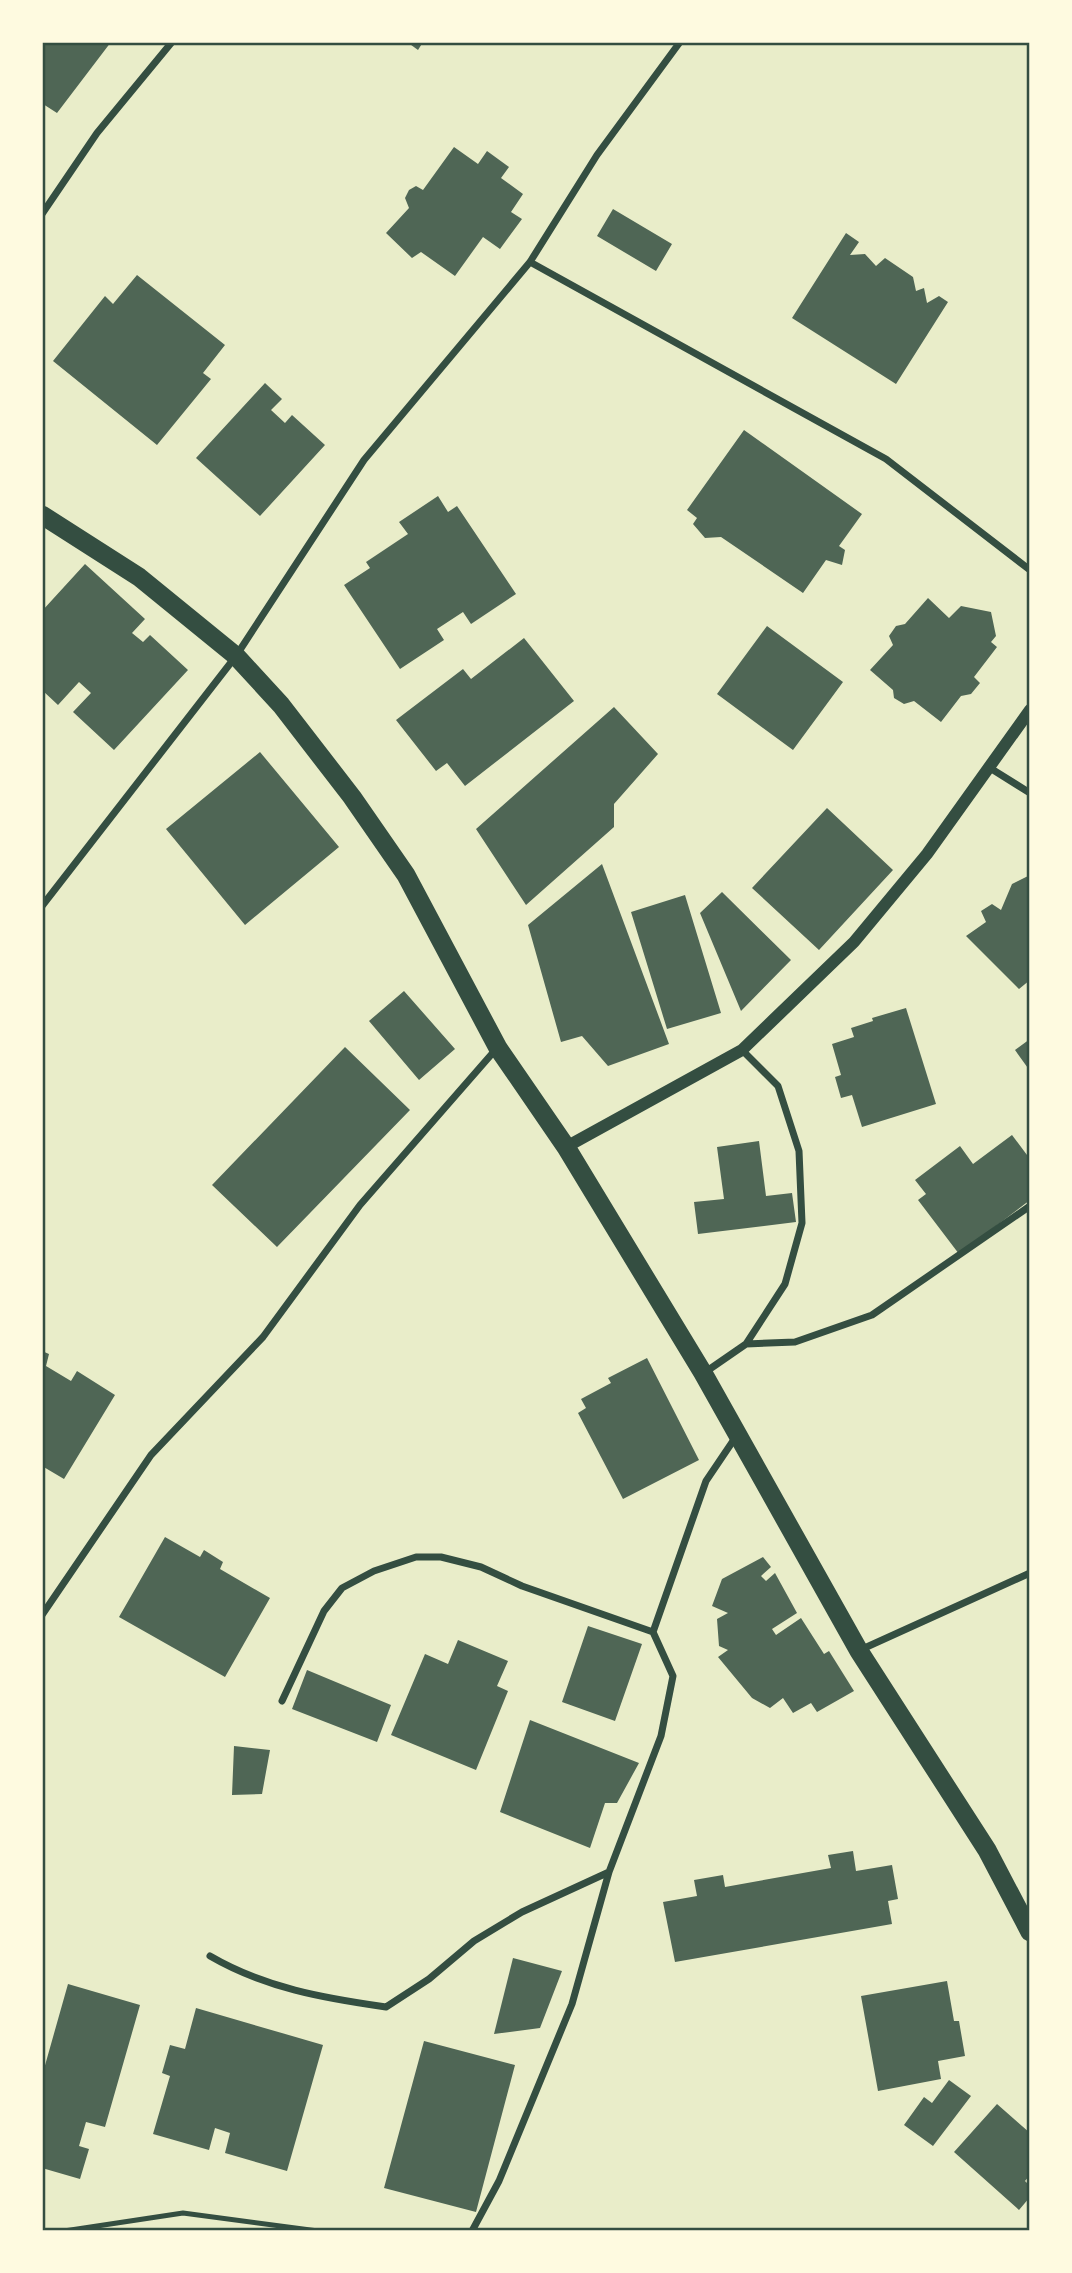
<svg xmlns="http://www.w3.org/2000/svg" width="1072" height="2273" font-family="'Asap Condensed',sans-serif">
	<style>
		.building { fill: #4f6655 }
		.lines { fill: none; stroke-linecap: round; stroke-linejoin: round }
		.service { stroke: #344e41; stroke-width: 5 }
		.minor { stroke: #344e41; stroke-width: 7 }
		.tertiary { stroke: #344e41; stroke-width: 12 }
		.trunk { stroke: #344e41; stroke-width: 19 }
		.neatline { fill: none; stroke: #344e41; stroke-width: 2.5 }
	</style>
	<rect width="100%" height="100%" fill="#e9edc9"/>
	<!-- building -->
	<path class="building" d="M42 42H111L57 113 43 104Z
		M407 42H423L418 50Z
		M454 147 478 164 487 151 509 167 501 178 523 194 511 212 522 219 500 249 483 237 455 276 421 252 412 258 386 233 409 208 405 198 409 190 416 186 423 190Z
		M613 209 672 244 656 271 597 236Z
		M846 233 859 242 850 255 865 254 876 266 885 258 913 277 916 291 924 288 927 303 939 296 948 302 896 384 792 318Z
		M137 275 225 345 203 373 211 379 157 445 53 361 105 296 113 304Z
		M265 383 282 399 271 410 285 423 292 415 325 445 260 516 196 458Z
		M744 430 862 514 839 546 845 550 842 565 826 560 803 593 721 537 705 538 693 524 697 518 687 510Z
		M438 496 448 512 457 506 516 594 471 624 463 612 437 629 444 640 400 669 344 585 370 568 366 562 408 534 399 522Z
		M85 564 145 619 132 633 143 642 150 635 188 670 114 750 73 712 91 693 79 682 58 705 42 690V611Z
		M928 598 949 618 961 606 991 612 996 636 991 642 997 647 974 677 980 683 971 694 961 696 941 722 914 701 904 704 894 698 893 690 870 670 893 645 889 636 896 626 905 624Z
		M767 626 843 682 793 750 717 694Z
		M524 638 574 701 465 786 447 763 436 771 396 720 463 669 471 679Z
		M614 707 658 754 614 804V827L526 905 476 829Z
		M260 752 339 847 245 925 166 829Z
		M827 808 893 870 819 950 752 888Z
		M602 864 669 1044 608 1066 582 1036 561 1042 528 925Z
		M1030 875V980L1019 989 966 936 986 922 981 911 992 904 1001 910 1012 884Z
		M722 892 791 960 741 1011 700 913Z
		M685 895 721 1013 667 1029 631 912Z
		M404 991 455 1049 419 1080 369 1021Z
		M906 1008 936 1104 862 1127 852 1095 841 1098 835 1077 841 1075 832 1044 854 1037 851 1028 873 1021 872 1018Z
		M1030 1039V1071L1015 1050Z
		M345 1047 410 1110 277 1247 212 1185Z
		M1012 1135 1030 1159V1200L959 1254 918 1200 926 1194 915 1180 960 1146 973 1164Z
		M759 1141 766 1196 792 1193 796 1222 698 1234 694 1202 724 1199 717 1147Z
		M42 1351 49 1354 46 1366 71 1381 77 1371 115 1395 64 1479 42 1466Z
		M647 1358 699 1460 623 1499 578 1413 586 1408 581 1399 611 1383 608 1378Z
		M165 1537 200 1557 204 1550 223 1562 220 1569 270 1598 225 1677 119 1617Z
		M763 1557 771 1567 761 1576 766 1581 775 1573 797 1613 772 1629 776 1635 801 1618 824 1654 829 1651 854 1691 817 1712 811 1703 793 1713 783 1698 770 1708 752 1698 718 1657 728 1650 719 1646 717 1619 728 1613 712 1606 722 1579Z
		M588 1626 642 1644 615 1721 562 1702Z
		M458 1640 508 1661 497 1686 508 1691 476 1770 391 1735 425 1654 448 1664Z
		M307 1670 391 1705 377 1742 292 1709Z
		M530 1720 639 1763 617 1803H605L590 1848 500 1812Z
		M234 1746 270 1750 262 1794 232 1795Z
		M853 1851 856 1871 892 1865 898 1899 888 1901 892 1924 675 1962 663 1902 697 1896 694 1880 723 1875 725 1887 831 1868 828 1855Z
		M513 1958 562 1971 540 2028 494 2034Z
		M947 1981 954 2021H959L965 2056 938 2061 941 2079 878 2091 861 1996Z
		M68 1984 140 2005 105 2127 86 2122 79 2146 89 2149 80 2179 42 2168V2076Z
		M196 2008 323 2045 287 2171 225 2153 230 2133 215 2128 209 2150 153 2134 170 2076 162 2073 170 2045 185 2049Z
		M424 2041 515 2065 476 2212 384 2188Z
		M949 2080 971 2096 933 2146 904 2125 924 2097 932 2103Z
		M997 2104 1030 2133V2175L1025 2181 1030 2186V2197L1019 2210 954 2152Z"/>
	<g class="lines">
		<!-- service -->
		<path class="service" d="M64 2231 183 2213 318 2231"/>
		<!-- minor -->
		<path class="minor" d="M42 214 97 133 172 42
			M530 262 886 459 1030 570
			M990 768 1030 793
			M42 906 236 656 364 460 530 262 597 155 680 42
			M742 1050 778 1086 799 1151 802 1223 785 1284 746 1344
			M704 1373 746 1344 795 1342 872 1315 1030 1206
			M42 1615 151 1455 263 1337 360 1205 497 1048
			M860 1650 1030 1573
			M282 1701 324 1611 342 1588 374 1571 416 1557H441L481 1567 522 1586 653 1632
			M210 1956C265 1988 323 1998 386 2007L429 1979 474 1941 522 1912 609 1872
			M472 2231 499 2181 572 2004 609 1872 661 1736 673 1676 653 1632 706 1481 735 1438"/>
		<!-- tertiary -->
		<path class="tertiary" d="M566 1147 742 1050 854 942 927 854 1030 710"/>
		<!-- trunk -->
		<path class="trunk" d="M42 515 139 577 236 656 281 705 352 797 406 875 498 1048 566 1147 703 1373 859 1651 987 1850 1030 1932"/>
	</g>
	<!-- border -->
	<rect width="1072" height="2273" fill="none" stroke="#fefae0" stroke-width="88"/>
	<rect x="44" y="44" width="984" height="2185" class="neatline"/>
</svg>
